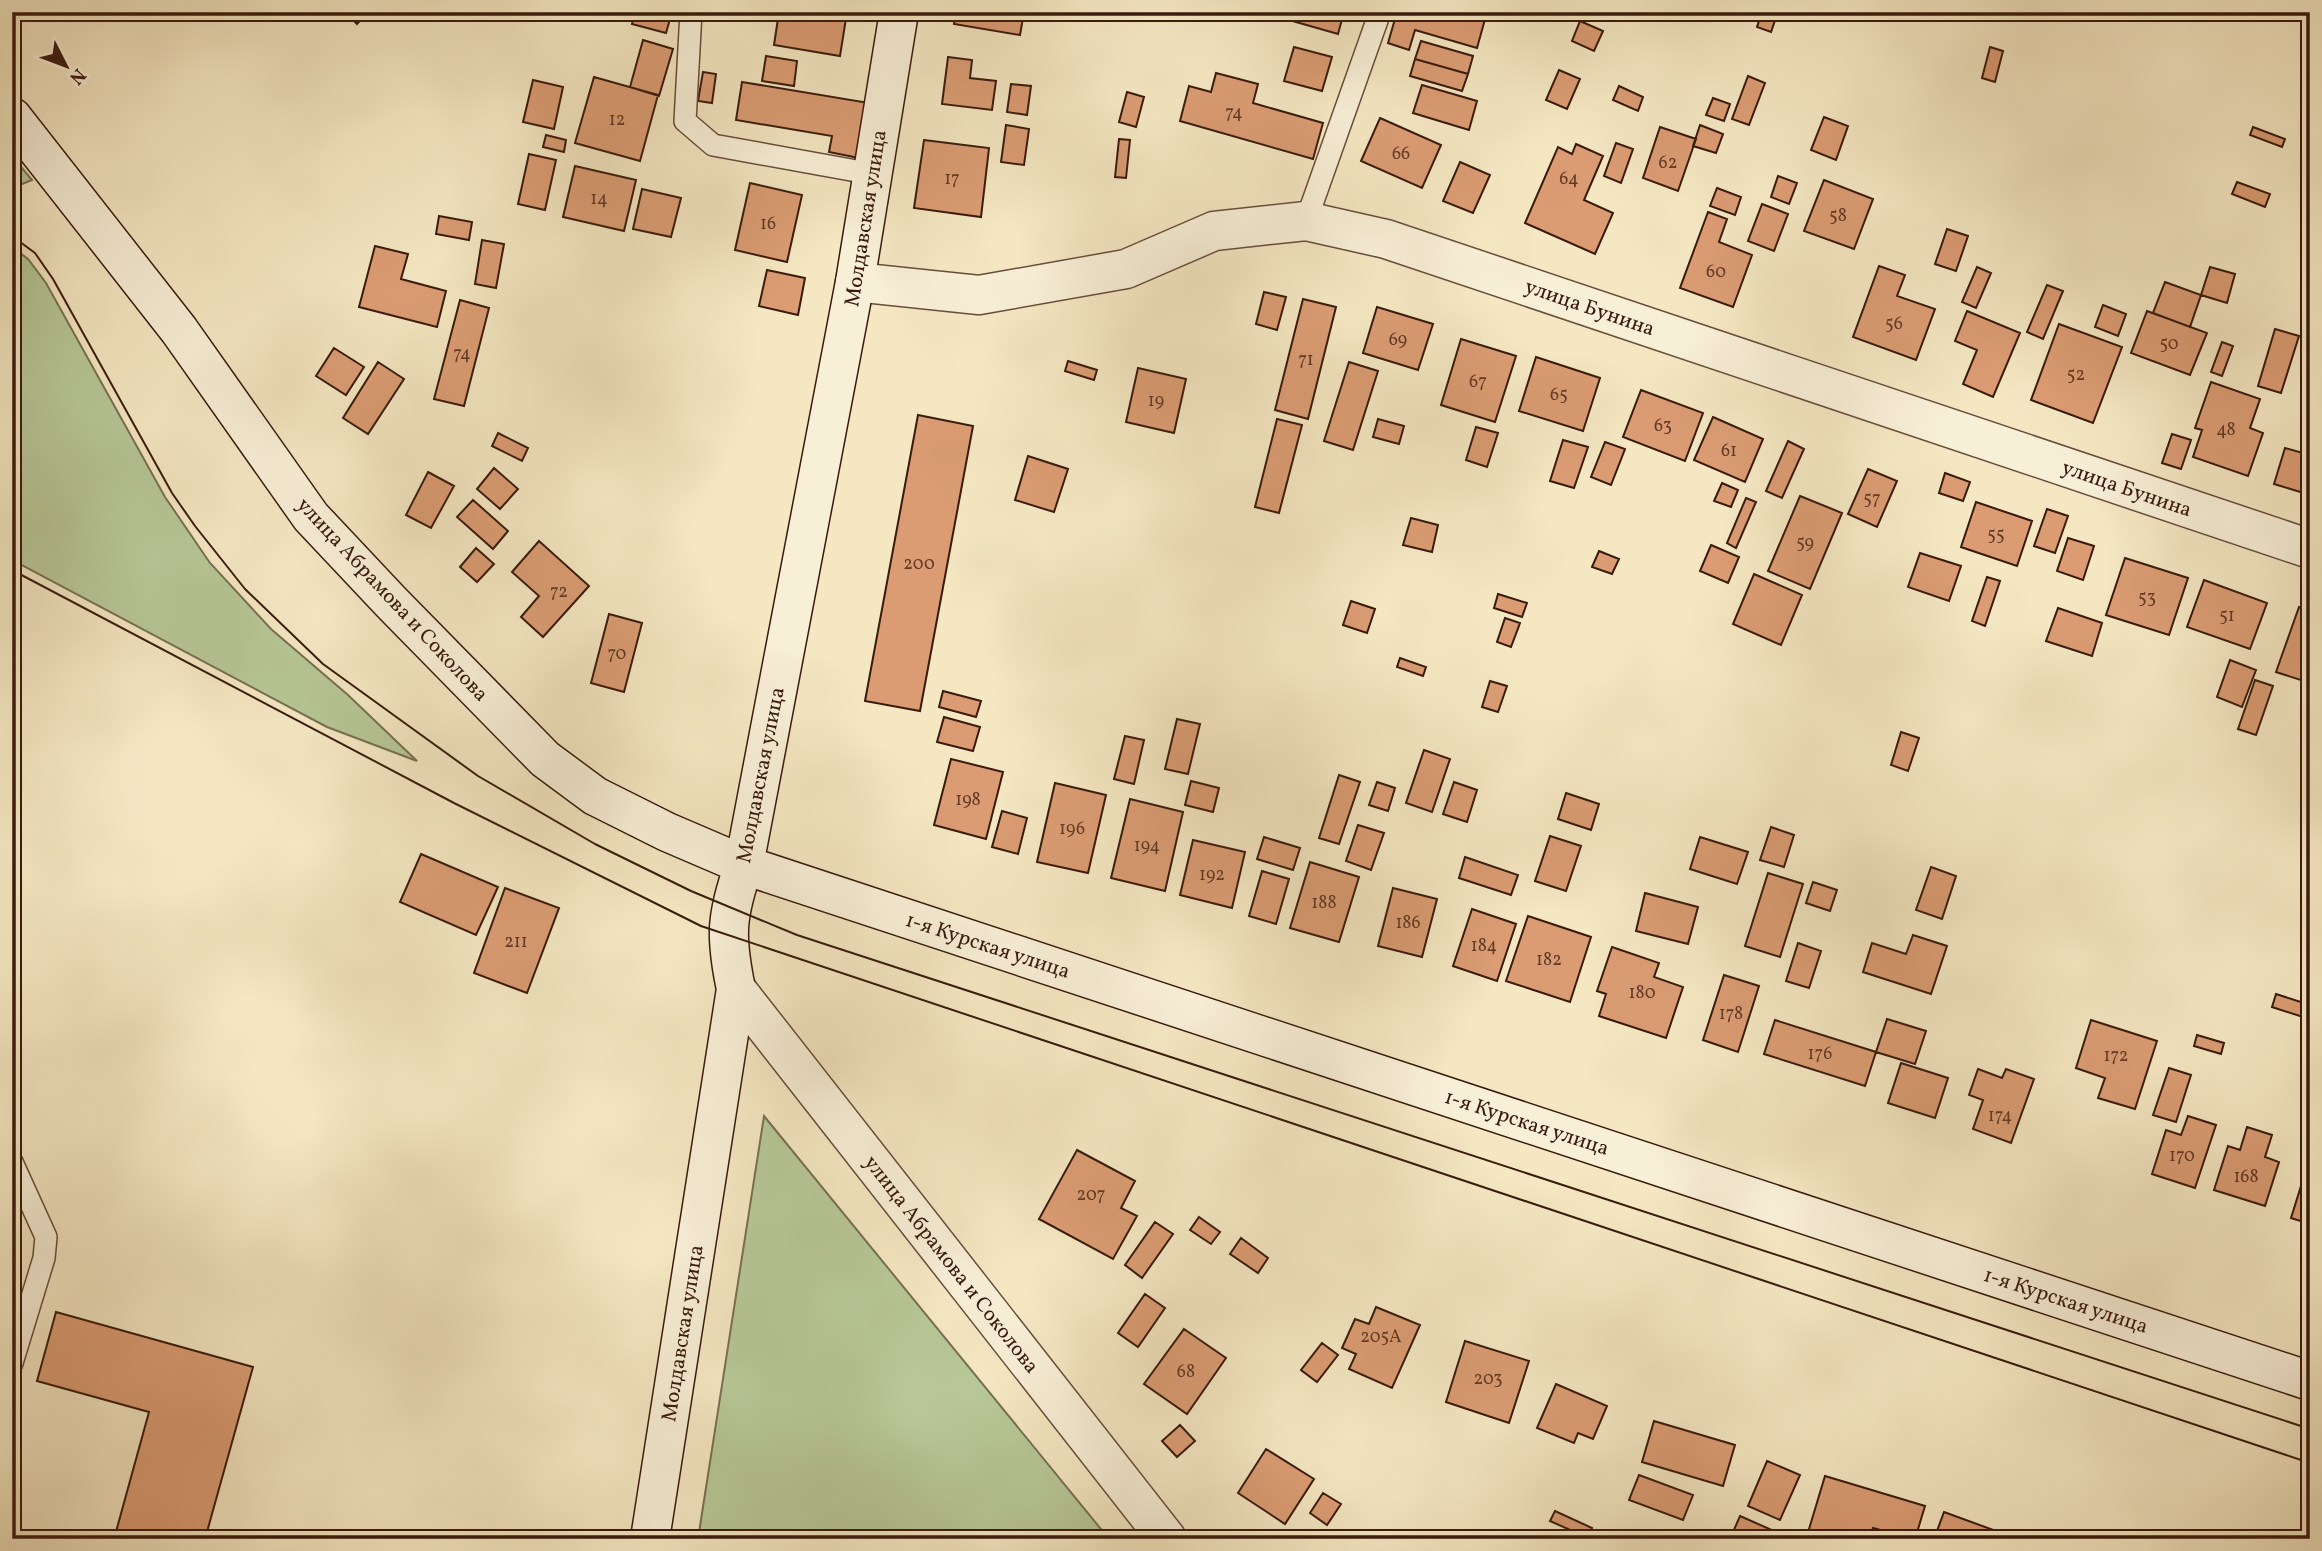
<svg xmlns="http://www.w3.org/2000/svg" width="2322" height="1551" font-family="Vollkorn,serif">
	<style>
		.green { fill: #b7c797; stroke: #787052; stroke-width: 2 }
		.building { fill: #db9c73; stroke: #391a0d; stroke-width: 2 }
		.lines { fill: none; stroke-linecap: round; stroke-linejoin: round }
		.lane-casing { stroke: #684d3a; stroke-width: 24 }
		.street-casing { stroke: #684d3a; stroke-width: 41 }
		.secondary-casing { stroke: #391a0d; stroke-width: 41 }
		.lane { stroke: #f8efd7; stroke-width: 21 }
		.street { stroke: #f8efd7; stroke-width: 38 }
		.secondary { stroke: #f8efd7; stroke-width: 38 }
		.tram { stroke: #391a0d; stroke-width: 2 }
		.labels { text-anchor: middle; stroke-width: 5; stroke-linejoin: round; paint-order: stroke }
		.number-label { font-size: 18px; fill: #623a26 }
		.street-label { font-size: 21px; fill: #391a0d; stroke: #f8efd7 }
	</style>
	<rect width="100%" height="100%" fill="#f4e7c2"/>
	<filter id="stains"><feTurbulence type="fractalNoise" baseFrequency=".00286" numOctaves="4"/><feColorMatrix values="0 0 0 0 .2 0 0 0 0 .09 0 0 0 0 .02 0 0 0 .5 -.17"/></filter>
	<radialGradient id="worn" r=".72"><stop offset=".6" stop-color="#630" stop-opacity="0"/><stop offset="1" stop-color="#630" stop-opacity=".3"/></radialGradient>
	<!-- green -->
	<path class="green" d="M12 156 32 180 12 188Z
		M12 247 28 259 46 283 165 497 210 563 271 629 348 695 417 761 327 727 12 560Z
		M764 1116 1109 1539H698Z"/>
	<!-- building -->
	<path class="building" d="M345 12H368L357 24Z
		M635 12H672L666 33 632 24Z
		M779 12H847L840 56 774 45Z
		M956 12H1024L1020 35 954 24Z
		M1276 12H1344L1338 34 1275 16Z
		M1397 12H1487L1477 48 1415 30 1409 50 1388 43Z
		M1762 12H1778L1771 32 1757 27Z
		M1580 21 1603 31 1594 51 1572 41Z
		M643 40 673 49 659 96 630 87Z
		M1421 41 1473 56 1468 74 1415 59Z
		M1294 47 1332 57 1322 91 1284 81Z
		M1990 47 2003 51 1995 82 1982 78Z
		M766 56 797 61 794 86 762 81Z
		M948 57 972 60 970 78 996 81 992 110 942 104Z
		M1415 59 1468 74 1462 91 1410 76Z
		M1559 70 1580 79 1567 109 1546 100Z
		M703 72 716 74 712 103 698 101Z
		M1216 73 1258 84 1253 103 1323 123 1313 159 1180 121 1189 86 1211 92Z
		M1748 76 1765 83 1749 125 1732 119Z
		M594 77 658 95 640 161 575 143Z
		M533 80 563 87 554 129 523 122Z
		M742 82 869 103 859 158 829 152 832 136 736 120Z
		M1011 84 1031 86 1027 115 1007 112Z
		M1422 85 1477 101 1469 130 1413 113Z
		M1619 86 1643 97 1638 111 1613 100Z
		M1127 92 1144 97 1136 127 1119 122Z
		M1713 98 1730 104 1724 121 1706 115Z
		M1824 117 1848 126 1836 160 1811 150Z
		M1380 118 1441 145 1422 188 1361 161Z
		M1006 125 1029 129 1024 165 1001 162Z
		M1700 125 1723 134 1716 153 1693 146Z
		M1660 127 1696 139 1678 191 1643 178Z
		M2253 127 2285 139 2282 147 2250 135Z
		M546 135 566 140 564 152 543 147Z
		M1119 139 1130 140 1126 178 1115 177Z
		M924 140 989 148 981 217 914 208Z
		M1616 143 1633 149 1621 183 1604 176Z
		M1576 144 1603 156 1584 200 1613 213 1595 254 1525 223 1558 147 1572 154Z
		M529 154 556 160 545 210 518 204Z
		M1460 162 1490 175 1473 213 1443 201Z
		M575 166 636 180 624 231 563 217Z
		M1778 176 1797 183 1789 204 1771 197Z
		M1824 180 1873 199 1854 249 1804 231Z
		M2237 182 2270 194 2265 207 2232 194Z
		M750 183 802 195 787 262 735 250Z
		M1717 188 1741 197 1735 215 1710 206Z
		M642 189 681 198 671 237 633 229Z
		M1762 204 1788 214 1774 251 1748 241Z
		M1708 212 1727 219 1719 242 1752 255 1733 307 1680 288Z
		M439 216 472 222 469 240 436 234Z
		M1947 229 1968 236 1956 271 1935 264Z
		M482 240 504 244 496 288 475 284Z
		M375 246 408 254 401 279 446 291 437 327 359 307Z
		M1879 266 1905 275 1897 296 1935 309 1916 360 1853 337Z
		M1977 267 1991 273 1976 308 1962 302Z
		M2210 267 2235 274 2227 303 2201 295Z
		M767 270 805 278 798 315 759 306Z
		M2165 282 2201 295 2190 327 2153 313Z
		M2047 285 2063 291 2043 339 2027 332Z
		M1264 292 1286 297 1277 330 1256 324Z
		M1303 299 1336 307 1308 419 1275 410Z
		M460 300 489 308 464 406 434 399Z
		M2103 305 2126 314 2118 336 2095 327Z
		M1377 307 1433 324 1418 370 1363 353Z
		M1967 311 2020 333 1993 397 1963 384 1977 350 1955 341Z
		M2147 311 2207 333 2190 375 2131 353Z
		M2059 324 2122 347 2093 423 2031 400Z
		M2310 326V351L2303 349Z
		M2275 329 2299 336 2281 393 2258 386Z
		M1461 339 1516 356 1495 422 1441 405Z
		M2222 342 2233 346 2222 376 2211 372Z
		M334 348 364 367 346 395 316 376Z
		M1536 357 1600 378 1583 431 1519 411Z
		M1068 361 1097 370 1094 380 1065 371Z
		M378 362 404 379 368 434 343 418Z
		M1349 362 1378 371 1353 450 1324 441Z
		M1138 368 1186 379 1174 433 1126 422Z
		M2211 382 2260 399 2250 428 2263 433 2248 476 2193 457 2202 430 2195 428Z
		M1641 390 1703 413 1685 461 1623 437Z
		M918 415 973 426 920 711 865 701Z
		M1713 417 1763 439 1745 482 1694 460Z
		M1277 419 1302 425 1279 513 1255 507Z
		M1378 419 1404 426 1399 444 1373 437Z
		M1476 427 1498 433 1487 467 1466 460Z
		M498 433 528 448 522 461 492 446Z
		M2172 434 2191 440 2181 469 2162 463Z
		M1563 440 1588 447 1574 488 1550 481Z
		M1788 441 1804 449 1782 498 1766 491Z
		M1605 442 1625 449 1611 485 1591 477Z
		M2285 448 2310 455V495L2274 484Z
		M1028 456 1068 469 1054 512 1015 500Z
		M494 468 518 489 500 509 477 489Z
		M1868 469 1897 481 1877 527 1848 514Z
		M428 472 454 486 431 528 406 515Z
		M1945 473 1970 482 1963 501 1939 493Z
		M1722 483 1738 490 1731 507 1714 501Z
		M1800 496 1842 513 1810 589 1768 571Z
		M1746 498 1756 502 1736 548 1727 543Z
		M473 500 508 531 493 549 457 517Z
		M1976 502 2032 521 2017 566 1961 547Z
		M2047 509 2068 516 2055 553 2034 546Z
		M1411 518 1438 525 1432 552 1403 545Z
		M2068 538 2094 546 2083 580 2057 571Z
		M539 541 589 586 543 637 521 617 539 596 512 572Z
		M1711 545 1739 557 1728 583 1700 571Z
		M476 548 494 564 477 582 460 567Z
		M1599 551 1619 559 1612 574 1592 567Z
		M1920 553 1961 566 1949 601 1908 587Z
		M2125 558 2188 578 2169 635 2106 615Z
		M1754 574 1802 595 1781 645 1733 624Z
		M1987 577 2000 581 1985 626 1972 621Z
		M2204 580 2267 603 2250 649 2187 627Z
		M1498 594 1527 603 1522 617 1494 608Z
		M1351 601 1375 609 1367 633 1343 625Z
		M2299 607 2310 611V683L2276 672Z
		M2058 608 2102 623 2092 656 2046 641Z
		M609 614 642 623 624 692 591 683Z
		M1505 618 1520 623 1511 647 1497 642Z
		M1400 658 1426 667 1423 676 1397 667Z
		M2230 660 2256 670 2242 707 2217 697Z
		M2255 680 2273 686 2256 735 2238 729Z
		M1490 681 1507 686 1498 712 1482 707Z
		M943 691 981 701 976 717 939 707Z
		M944 717 980 727 973 751 937 742Z
		M1177 719 1200 724 1188 774 1165 769Z
		M1901 732 1919 738 1908 771 1891 765Z
		M1125 736 1144 740 1134 784 1114 779Z
		M1424 750 1450 759 1432 812 1406 803Z
		M951 759 1003 772 986 839 934 825Z
		M1339 775 1360 782 1339 844 1319 838Z
		M1191 781 1219 788 1213 812 1185 805Z
		M1377 782 1395 788 1388 811 1369 805Z
		M1454 782 1477 790 1467 822 1443 814Z
		M1055 783 1106 795 1088 873 1037 862Z
		M1566 793 1599 804 1591 830 1558 819Z
		M1130 799 1183 812 1165 891 1111 878Z
		M1002 811 1027 818 1018 854 992 847Z
		M1358 825 1384 833 1371 870 1346 861Z
		M1771 827 1794 835 1784 867 1760 860Z
		M1550 836 1581 846 1566 891 1535 881Z
		M1264 837 1300 848 1293 870 1257 859Z
		M1700 837 1748 852 1737 884 1690 869Z
		M1193 840 1245 852 1232 908 1180 895Z
		M421 854 498 887 476 935 400 902Z
		M1465 857 1518 875 1511 895 1459 878Z
		M1310 862 1359 877 1339 942 1290 928Z
		M1931 867 1956 876 1942 919 1916 910Z
		M1262 871 1289 879 1276 924 1249 916Z
		M1768 873 1803 884 1780 957 1745 946Z
		M1813 882 1837 890 1830 911 1806 903Z
		M505 888 559 908 527 993 474 973Z
		M1393 888 1437 899 1422 957 1378 946Z
		M1645 893 1698 907 1688 944 1636 931Z
		M1472 909 1516 924 1497 981 1453 966Z
		M1528 916 1591 937 1570 1002 1506 981Z
		M1913 935 1947 946 1931 994 1863 972 1872 943 1906 954Z
		M1798 943 1821 951 1809 988 1786 981Z
		M1612 947 1659 963 1654 977 1683 987 1666 1038 1599 1016 1606 994 1597 991Z
		M1724 975 1759 986 1738 1052 1703 1040Z
		M2276 994 2310 1005 2306 1018 2272 1007Z
		M1887 1019 1926 1031 1915 1064 1876 1052Z
		M1775 1020 1876 1052 1865 1086 1764 1054Z
		M2091 1020 2157 1041 2135 1109 2098 1098 2105 1078 2076 1068Z
		M2197 1035 2224 1043 2221 1054 2194 1046Z
		M1901 1063 1948 1078 1935 1118 1888 1103Z
		M2169 1068 2191 1075 2176 1122 2153 1115Z
		M1978 1069 2002 1078 2006 1069 2034 1079 2011 1143 1973 1129 1983 1100 1969 1095Z
		M2188 1116 2216 1125 2195 1188 2152 1174 2166 1130 2181 1135Z
		M2247 1127 2272 1135 2265 1157 2279 1162 2265 1206 2214 1190 2228 1146 2240 1150Z
		M1077 1150 1135 1181 1121 1208 1137 1216 1113 1259 1039 1219Z
		M2301 1186 2310 1188V1224L2291 1218Z
		M1199 1217 1220 1232 1211 1244 1190 1230Z
		M1155 1222 1173 1234 1142 1278 1125 1265Z
		M1241 1238 1268 1258 1258 1273 1230 1254Z
		M1145 1294 1165 1308 1138 1347 1118 1333Z
		M1376 1307 1420 1325 1392 1388 1349 1369 1356 1354 1342 1348 1355 1319 1369 1324Z
		M56 1312 253 1367 205 1539H114L149 1412 37 1381Z
		M1184 1329 1226 1358 1187 1414 1144 1384Z
		M1465 1341 1529 1361 1509 1423 1446 1402Z
		M1322 1343 1338 1355 1317 1382 1301 1370Z
		M1556 1384 1607 1406 1593 1439 1578 1433 1574 1443 1537 1428Z
		M1654 1421 1735 1445 1723 1486 1642 1462Z
		M1180 1425 1195 1441 1177 1457 1162 1441Z
		M1266 1449 1314 1479 1285 1524 1238 1493Z
		M1767 1461 1800 1475 1780 1520 1748 1506Z
		M1639 1475 1693 1495 1683 1520 1629 1500Z
		M1825 1476 1925 1506 1915 1539 1873 1528 1870 1539H1806Z
		M1323 1493 1341 1504 1327 1525 1310 1513Z
		M1555 1511 1592 1528 1588 1538 1550 1521Z
		M1944 1512 2007 1535 2006 1539H1934Z
		M1740 1516 1774 1531 1770 1539H1730Z"/>
	<g class="lines">
		<defs>
			<path id="lane" d="M691 12 685 121 713 145 873 174
				M1306 221 1380 12
				M12 1162 46 1237 44 1258 12 1363"/>
			<path id="street" d="M855 282 979 295 1126 269 1214 231 1306 221 1386 239 2310 549
				M736 989 1167 1539"/>
			<path id="secondary" d="M12 117 179 330 311 517 391 602 545 759 595 796 667 832 744 865 2310 1381
				M650 1539 736 989C725 936 726 916 744 865L855 282 899 12"/>
		</defs>
		<!-- lane casing -->
		<use href="#lane" class="lane-casing"/>
		<!-- street casing -->
		<use href="#street" class="street-casing"/>
		<!-- secondary casing -->
		<use href="#secondary" class="secondary-casing"/>
		<!-- lane -->
		<use href="#lane" class="lane"/>
		<!-- street -->
		<use href="#street" class="street"/>
		<!-- secondary -->
		<use href="#secondary" class="secondary"/>
		<!-- tram -->
		<path class="tram" d="M12 236 35 253 53 279 172 493 195 526 245 589 323 664 478 776 595 844 691 891 797 935 2310 1429
			M12 570 454 803 701 926 2310 1463"/>
	</g>
	<g class="labels">
		<!-- number labels -->
		<g class="number-label">
			<text x="1234" y="118">74</text>
			<text x="617" y="125">12</text>
			<text x="1401" y="159">66</text>
			<text x="1668" y="168">62</text>
			<text x="952" y="184">17</text>
			<text x="1569" y="184">64</text>
			<text x="599" y="204">14</text>
			<text x="1838" y="221">58</text>
			<text x="768" y="229">16</text>
			<text x="1716" y="277">60</text>
			<text x="1894" y="329">56</text>
			<text x="1398" y="345">69</text>
			<text x="2169" y="349">50</text>
			<text x="462" y="359">74</text>
			<text x="1306" y="365">71</text>
			<text x="2076" y="380">52</text>
			<text x="1478" y="387">67</text>
			<text x="1559" y="400">65</text>
			<text x="1156" y="406">19</text>
			<text x="1663" y="431">63</text>
			<text x="2226" y="435">48</text>
			<text x="1729" y="456">61</text>
			<text x="1872" y="504">57</text>
			<text x="1996" y="540">55</text>
			<text x="1805" y="548">59</text>
			<text x="919" y="569">200</text>
			<text x="559" y="597">72</text>
			<text x="2147" y="603">53</text>
			<text x="2227" y="621">51</text>
			<text x="617" y="659">70</text>
			<text x="968" y="805">198</text>
			<text x="1072" y="834">196</text>
			<text x="1147" y="851">194</text>
			<text x="1212" y="880">192</text>
			<text x="1324" y="908">188</text>
			<text x="1408" y="928">186</text>
			<text x="516" y="947">211</text>
			<text x="1484" y="951">184</text>
			<text x="1549" y="965">182</text>
			<text x="1642" y="998">180</text>
			<text x="1731" y="1019">178</text>
			<text x="1820" y="1059">176</text>
			<text x="2116" y="1061">172</text>
			<text x="2000" y="1121">174</text>
			<text x="2182" y="1161">170</text>
			<text x="2246" y="1182">168</text>
			<text x="1091" y="1200">207</text>
			<text x="1381" y="1342">205А</text>
			<text x="1186" y="1377">68</text>
			<text x="1488" y="1384">203</text>
		</g>
		<!-- street labels -->
		<g class="street-label">
			<text transform="translate(865 218) rotate(-81)" y="7">Молдавская улица</text>
			<text transform="translate(1590 307) rotate(19)" y="7">улица Бунина</text>
			<text transform="translate(2127 488) rotate(19)" y="7">улица Бунина</text>
			<text transform="translate(393 599) rotate(47)" y="7">улица Абрамова и Соколова</text>
			<text transform="translate(760 775) rotate(-79)" y="7">Молдавская улица</text>
			<text transform="translate(988 945) rotate(18)" y="7">1-я Курская улица</text>
			<text transform="translate(1527 1122) rotate(18)" y="7">1-я Курская улица</text>
			<text transform="translate(952 1264) rotate(52)" y="7">улица Абрамова и Соколова</text>
			<text transform="translate(2066 1300) rotate(18)" y="7">1-я Курская улица</text>
			<text transform="translate(682 1333) rotate(-81)" y="7">Молдавская улица</text>
		</g>
	</g>
	<!-- margin -->
	<rect width="2322" height="1551" fill="none" stroke="#f4e7c2" stroke-width="42"/>
	<rect x="14" y="14" width="2294" height="1523" fill="none" stroke="#391a0d" stroke-width="3.5"/>
	<rect x="21" y="21" width="2280" height="1509" fill="none" stroke="#391a0d" stroke-width="2"/>
	<!-- north arrow -->
	<g transform="translate(66 66) rotate(132)" stroke="#f8efd7" stroke-width="5" paint-order="stroke">
	<path d="M0-5L12 26L0 18L-12 26Z" fill="#391a0d"/>
	<text y="-10" font-size="19" font-weight="bold" text-anchor="middle" fill="#391a0d">N</text>
	</g>
	<rect width="100%" height="100%" filter="url(#stains)"/>
	<rect width="100%" height="100%" fill="url(#worn)"/>
</svg>
